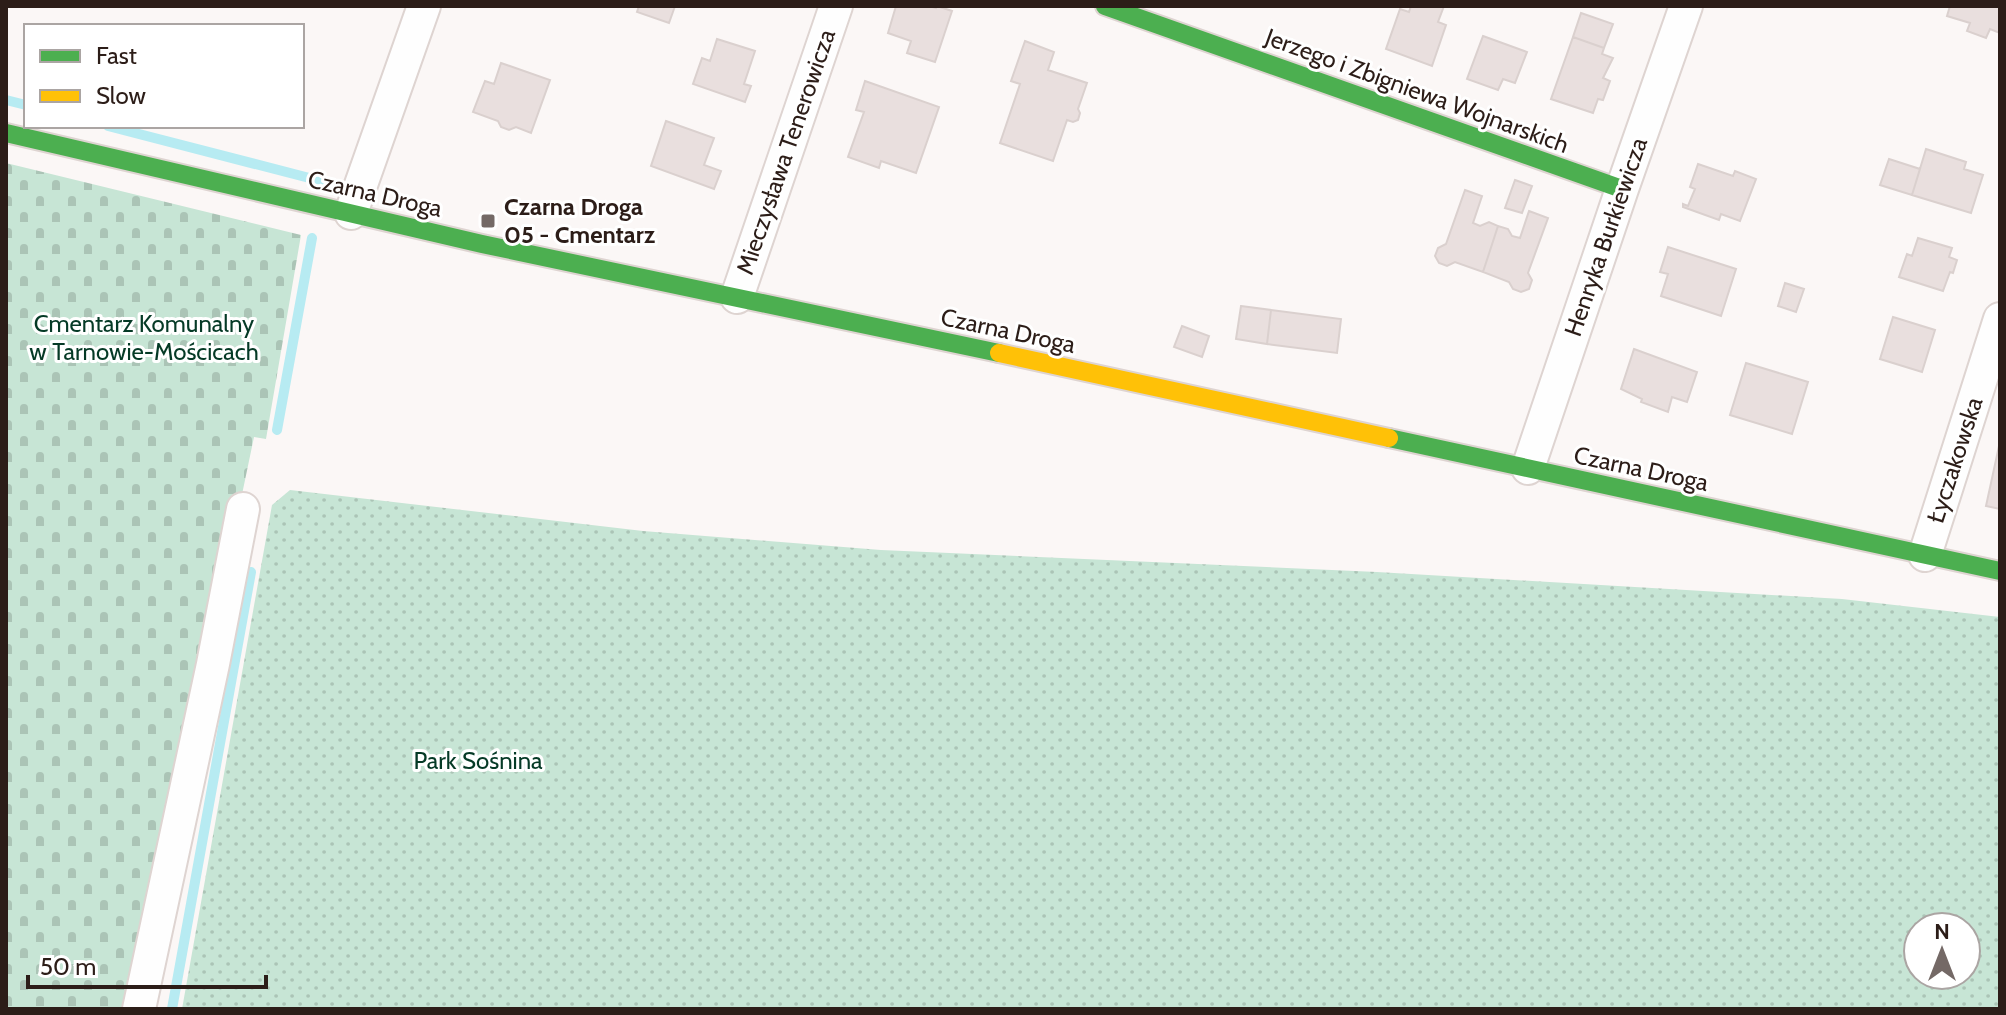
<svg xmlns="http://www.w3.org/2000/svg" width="2006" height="1015" font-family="Cabin,sans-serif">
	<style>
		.cemetery { fill: url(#cemetery-stones) }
		.park { fill: url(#park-dots); fill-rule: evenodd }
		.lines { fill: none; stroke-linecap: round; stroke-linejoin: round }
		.stream { stroke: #b7ebf2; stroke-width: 10 }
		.building { fill: #e9dfde; stroke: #dad0ce; stroke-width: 2 }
		.street-casing { stroke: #ded4d1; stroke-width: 36 }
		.fast-casing { stroke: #ded4d1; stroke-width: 22 }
		.slow-casing { stroke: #ded4d1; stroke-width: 22 }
		.street { stroke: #fefefe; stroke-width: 32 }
		.fast { stroke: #4caf50; stroke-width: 18 }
		.slow { stroke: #ffc107; stroke-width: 18 }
		.poi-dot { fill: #746966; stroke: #fff; stroke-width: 3 }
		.labels { text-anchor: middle; stroke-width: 6; stroke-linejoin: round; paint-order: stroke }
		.street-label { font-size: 24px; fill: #2c1d18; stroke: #fff }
		.poi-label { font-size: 24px; font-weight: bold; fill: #2c1d18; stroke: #fff; text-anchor: start }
		.park-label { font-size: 24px; fill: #053a26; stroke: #fff }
	</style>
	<defs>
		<pattern id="cemetery-stones" width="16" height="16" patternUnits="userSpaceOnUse" patternTransform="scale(2)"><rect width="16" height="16" fill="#c7e5d5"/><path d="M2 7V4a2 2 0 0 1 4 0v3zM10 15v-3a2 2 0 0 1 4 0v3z" fill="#abc4b6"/></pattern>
		<pattern id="park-dots" width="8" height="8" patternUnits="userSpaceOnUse" patternTransform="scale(2)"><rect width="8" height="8" fill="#c7e5d5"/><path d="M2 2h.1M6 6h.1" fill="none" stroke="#abc4b6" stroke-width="1.8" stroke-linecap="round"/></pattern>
	</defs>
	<rect width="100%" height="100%" fill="#fbf7f6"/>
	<!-- cemetery -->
	<path class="cemetery" d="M6 163 301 235 266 439 254 437 240 504 154 1009H6Z"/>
	<!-- park -->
	<path class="park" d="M290 490 643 531 881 550 1377 572 1842 599 2000 617V1009H182L272 505ZM1918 927H1966V975H1918Z"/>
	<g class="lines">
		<!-- stream -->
		<path class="stream" d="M6 100 26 105
			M108 126 321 181 320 187
			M277 430 312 238
			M172 1009 251 572"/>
	</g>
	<!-- building -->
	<path class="building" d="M639 6H675L669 23 637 12Z
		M896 6H929L936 8 937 6 952 11 935 62 907 53 911 41 888 33Z
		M1411 6H1444L1438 22 1446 25 1432 66 1386 49 1400 9 1409 12Z
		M1950 6H2000V33L1990 29 1986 38 1967 31 1970 23 1947 16Z
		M1581 13 1613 24 1604 48 1573 37Z
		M1483 36 1527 52 1515 83 1503 79 1498 90 1467 79Z
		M1573 37 1604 48 1602 54 1613 58 1603 78 1610 81 1603 100 1598 99 1593 113 1551 99Z
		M717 39 755 51 744 84 751 86 745 102 693 84 702 58 710 61Z
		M1025 41 1054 52 1048 70 1087 83 1078 109 1080 113 1078 120 1073 122 1067 120 1053 161 1000 143 1020 84 1011 81Z
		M501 63 550 80 531 133 516 127 509 130 501 127 498 121 473 112 485 81 494 84Z
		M865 81 939 107 916 173 881 161 879 168 848 157 864 112 856 110Z
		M666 121 714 138 704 165 721 171 714 189 651 166Z
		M1926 149 1966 162 1964 169 1983 175 1971 213 1912 195Z
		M1889 159 1920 169 1912 195 1880 185Z
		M1698 164 1733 176 1735 171 1756 179 1740 221 1721 214 1719 220 1683 207V204L1688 206 1695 189 1690 187Z
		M1515 180 1532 186 1522 213 1505 208Z
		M1465 190 1482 196 1473 223 1480 226 1489 222 1498 226 1483 272 1455 262 1447 266 1439 263 1435 256 1438 248 1446 244Z
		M1529 211 1548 218 1528 273 1532 280 1529 289 1521 292 1513 289 1509 282 1483 272 1498 226 1508 229 1512 236 1520 238Z
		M1918 238 1952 248 1949 257 1957 260 1953 273 1950 272 1943 291 1899 277 1907 254 1912 256Z
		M1668 247 1736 269 1721 316 1661 296 1668 274 1660 272Z
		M1785 283 1804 289 1796 312 1778 306Z
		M1241 306 1271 310 1267 344 1236 339Z
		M1271 310 1341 319 1337 353 1267 344Z
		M1893 317 1935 330 1922 372 1880 359Z
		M1182 326 1209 336 1202 357 1174 347Z
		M1634 349 1697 372 1687 402 1672 397 1668 412 1641 402 1642 399 1621 389Z
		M1746 363 1808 382 1792 434 1730 415Z
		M1999 446H2000V509L1986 506Z"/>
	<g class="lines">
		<defs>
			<path id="street" d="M351 213 424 6
				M737 297 836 6
				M1528 468 1622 189 1686 6
				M1925 555 2000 319
				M139 1009 213 664 243 509"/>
			<path id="fast" d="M1105 6 1622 189
				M6 133 482 244 999 353
				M1389 438 2000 571"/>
			<path id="slow" d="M999 353 1389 438"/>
		</defs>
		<!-- street casing -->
		<use href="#street" class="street-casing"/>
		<!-- fast casing -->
		<use href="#fast" class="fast-casing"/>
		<!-- slow casing -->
		<use href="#slow" class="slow-casing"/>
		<!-- street -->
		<use href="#street" class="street"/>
		<!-- fast -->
		<use href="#fast" class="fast"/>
		<!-- slow -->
		<use href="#slow" class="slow"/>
	</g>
	<!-- markers -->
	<rect class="poi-dot" x="480" y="213" width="16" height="16" rx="4"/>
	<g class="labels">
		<!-- street labels -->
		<g class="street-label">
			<text transform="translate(1417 91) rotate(20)" y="8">Jerzego i Zbigniewa Wojnarskich</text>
			<text transform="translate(786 152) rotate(-71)" y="8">Mieczysława Tenerowicza</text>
			<text transform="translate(375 194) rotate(13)" y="8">Czarna Droga</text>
			<text transform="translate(1606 237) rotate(-71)" y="8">Henryka Burkiewicza</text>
			<text transform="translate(1008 331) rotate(12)" y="8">Czarna Droga</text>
			<text transform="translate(1955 460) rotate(-72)" y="8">Łyczakowska</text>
			<text transform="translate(1641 469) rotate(12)" y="8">Czarna Droga</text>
		</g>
		<!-- poi labels -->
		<g class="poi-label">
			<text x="504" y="215">Czarna Droga<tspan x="504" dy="28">05 - Cmentarz</tspan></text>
		</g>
		<!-- park labels -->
		<g class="park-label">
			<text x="144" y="332">Cmentarz Komunalny<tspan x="144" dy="28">w Tarnowie-Mościcach</tspan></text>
			<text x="478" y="769">Park Sośnina</text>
		</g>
	</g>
	<!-- border -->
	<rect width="2006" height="1015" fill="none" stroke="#2c1d18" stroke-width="16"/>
	<!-- legend -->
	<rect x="24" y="24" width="280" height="104" fill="#ffffff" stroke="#aba5a3" stroke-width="2"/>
	<rect x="40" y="50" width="40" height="12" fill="#4caf50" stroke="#aba5a3" stroke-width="2"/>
	<text x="96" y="64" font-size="24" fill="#2c1d18">Fast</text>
	<rect x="40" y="90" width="40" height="12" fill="#ffc107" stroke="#aba5a3" stroke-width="2"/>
	<text x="96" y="104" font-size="24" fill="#2c1d18">Slow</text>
	<!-- north arrow -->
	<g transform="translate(1942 951)"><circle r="38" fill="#ffffff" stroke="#aba5a3" stroke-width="2"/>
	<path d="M0-6L14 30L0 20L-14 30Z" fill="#746966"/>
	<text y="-12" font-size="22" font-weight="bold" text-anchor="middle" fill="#2c1d18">N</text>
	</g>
	<!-- scale -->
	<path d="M28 975v12h238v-12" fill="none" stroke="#2c1d18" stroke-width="4"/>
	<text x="40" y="975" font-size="24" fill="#2c1d18" stroke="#ffffff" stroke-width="6" paint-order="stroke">50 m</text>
</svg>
